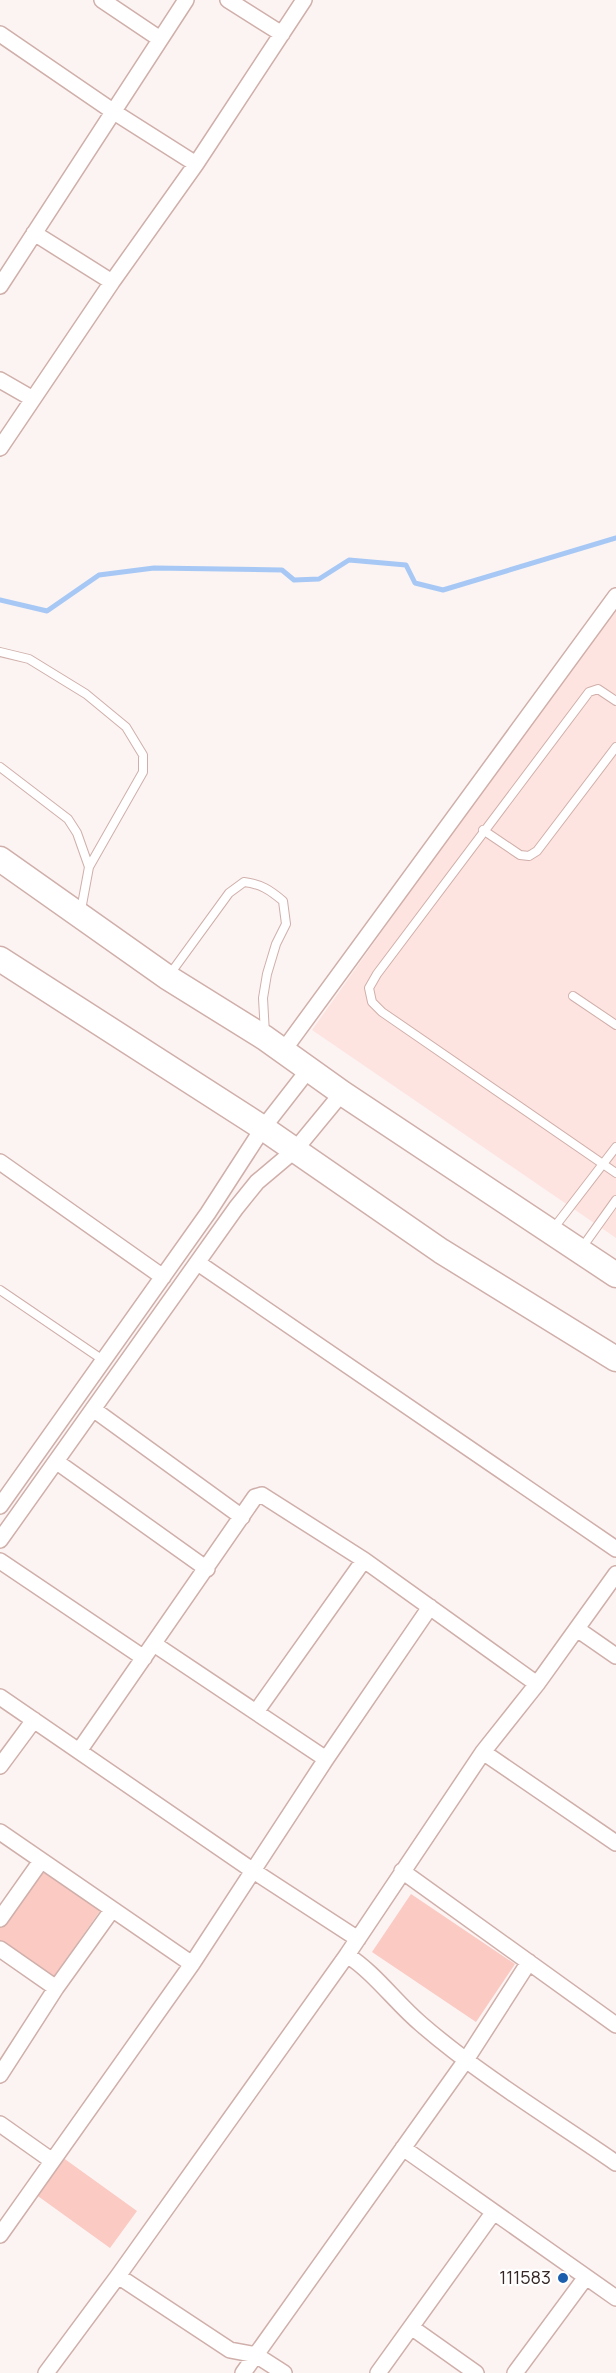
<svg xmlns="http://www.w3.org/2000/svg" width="616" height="2373" font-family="Manrope,sans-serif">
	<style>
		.built { fill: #fee4e0 }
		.green { fill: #facac3 }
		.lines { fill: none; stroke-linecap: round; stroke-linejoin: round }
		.stream { stroke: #a7c8f5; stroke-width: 5 }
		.service-casing { stroke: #d0afaa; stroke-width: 10 }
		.minor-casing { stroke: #d0afaa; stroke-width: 18 }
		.primary-casing { stroke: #d0afaa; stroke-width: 27 }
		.service { stroke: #fff; stroke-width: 8 }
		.minor { stroke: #fff; stroke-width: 15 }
		.primary { stroke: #fff; stroke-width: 24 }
		.poi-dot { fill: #1c5eae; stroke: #fff; stroke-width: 2 }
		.labels { text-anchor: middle; stroke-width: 4.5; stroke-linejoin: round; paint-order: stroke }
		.poi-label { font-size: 18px; fill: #342725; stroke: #fff; text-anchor: end }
	</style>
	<rect width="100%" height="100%" fill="#fbf4f3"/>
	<!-- built -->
	<path class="built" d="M616 604V1238L312 1030 578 655Z"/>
	<!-- green -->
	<path class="green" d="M41 1865 102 1908 52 1979 0 1943V1923Z
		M411 1894 515 1964 476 2022 372 1952Z
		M62 2157 137 2211 110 2248 35 2194Z"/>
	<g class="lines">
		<!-- stream -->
		<path class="stream" d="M0 600 47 611 99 575 154 568 282 570 294 580 319 579 349 560 406 565 415 583 443 590 616 538"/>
		<defs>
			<path id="service" d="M0 652 29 659 86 694 126 727 143 755V772L89 867
				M616 701 598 689 589 692 377 974 369 988 372 1002 382 1012 616 1173
				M0 767 68 819 77 833 89 867 81 910
				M483 830 520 855 529 856 537 851 616 747
				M170 974 229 893 244 882C261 884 270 890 283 901L286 924 276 944 267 974 263 998 265 1034
				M573 996 616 1025
				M553 1229 616 1147
				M581 1249 616 1200
				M0 1290 103 1360"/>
			<path id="minor" d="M102 0 160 39
				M228 0 282 34
				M0 34 114 112 196 164
				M34 233 112 282
				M0 286 186 0
				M0 380 33 399
				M0 448 112 282 196 164 304 0
				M283 1051 616 596
				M0 1162 163 1277
				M198 1263 616 1549
				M93 1409 242 1517
				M57 1462 207 1569
				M0 1506 208 1213 263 1128 309 1069
				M0 1540 236 1208 257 1182 295 1150 342 1093
				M0 1561 144 1658
				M577 1629 616 1656
				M154 1644 326 1759
				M0 1697 252 1870 358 1939
				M256 1712 364 1560
				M79 1751 255 1497 262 1495 364 1560 537 1684
				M483 1752 616 1843
				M0 1766 34 1720
				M0 1832 192 1964
				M402 1871 616 2025
				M0 1919 41 1861
				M0 1949 56 1988
				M347 1955C376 1974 395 2002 421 2024 481 2076 551 2118 616 2163
				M0 2075 56 1988 112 1910
				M0 2124 51 2160
				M403 2148 616 2298
				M0 2235 192 1964 326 1759 430 1607
				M118 2276 230 2350 256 2355 284 2373
				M411 2327 476 2373
				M46 2373 118 2276 347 1955 483 1752 537 1684 616 1574
				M243 2373 466 2060 529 1962
				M378 2373 493 2213
				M515 2373 586 2277"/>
			<path id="primary" d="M0 859 167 977 265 1038 342 1093 616 1275
				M0 959 263 1128 441 1251 616 1359"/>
		</defs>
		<!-- service casing -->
		<use href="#service" class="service-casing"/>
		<!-- minor casing -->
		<use href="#minor" class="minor-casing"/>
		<!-- primary casing -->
		<use href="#primary" class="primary-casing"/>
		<!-- service -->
		<use href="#service" class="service"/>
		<!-- minor -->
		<use href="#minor" class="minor"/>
		<!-- primary -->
		<use href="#primary" class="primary"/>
	</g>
	<!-- markers -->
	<circle class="poi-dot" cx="563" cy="2278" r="6"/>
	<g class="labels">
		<!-- poi labels -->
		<g class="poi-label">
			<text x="551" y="2284">111583</text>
		</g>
	</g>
</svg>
